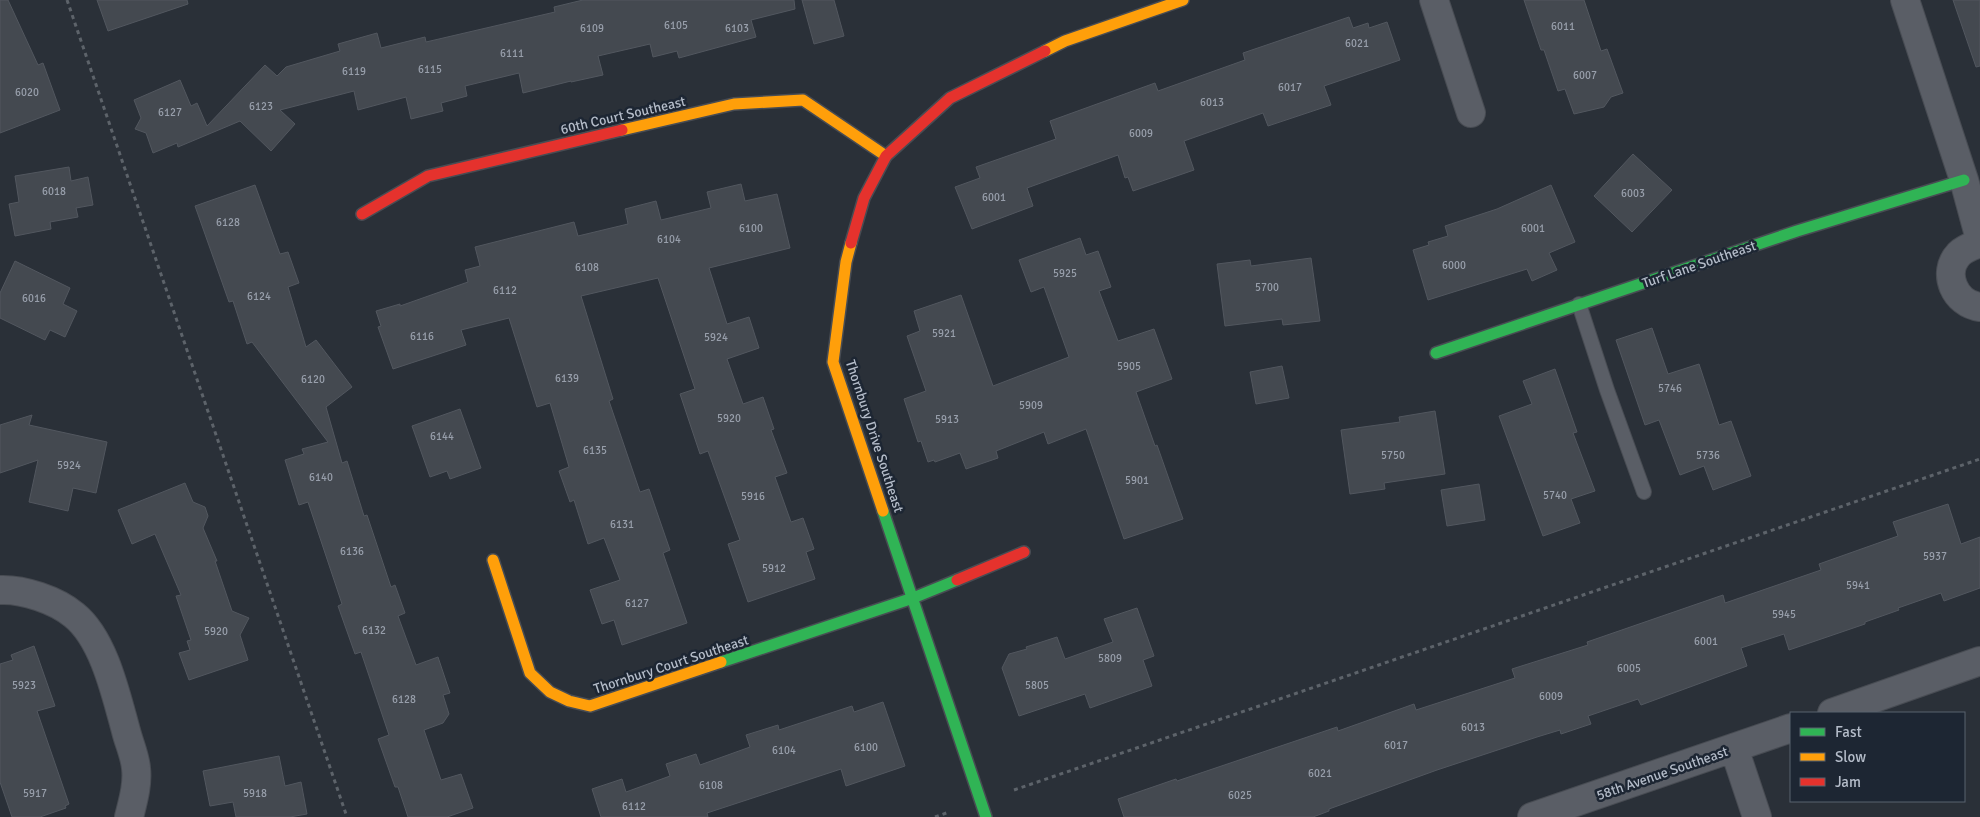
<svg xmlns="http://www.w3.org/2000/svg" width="1980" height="817" font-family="Signika,sans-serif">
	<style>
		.building { fill: #444950; stroke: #52575f }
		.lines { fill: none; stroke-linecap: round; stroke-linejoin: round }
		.lane-casing { stroke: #484c53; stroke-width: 16 }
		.street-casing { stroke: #484c53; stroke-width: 30 }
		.fast-casing { stroke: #484c53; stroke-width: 14 }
		.slow-casing { stroke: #484c53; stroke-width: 14 }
		.jam-casing { stroke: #484c53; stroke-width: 14 }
		.path { stroke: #5d636a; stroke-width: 3; stroke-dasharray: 4 4; stroke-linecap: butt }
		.lane { stroke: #5a5e66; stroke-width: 14 }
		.street { stroke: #5a5e66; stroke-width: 28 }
		.fast { stroke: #30b455; stroke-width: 11 }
		.slow { stroke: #ff9f0a; stroke-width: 11 }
		.jam { stroke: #e5322d; stroke-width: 11 }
		.labels { text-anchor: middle; stroke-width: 5; stroke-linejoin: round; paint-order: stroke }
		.number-label { font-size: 11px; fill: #989fab }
		.street-label { font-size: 14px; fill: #b4bcc9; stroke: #1d2633 }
	</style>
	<rect width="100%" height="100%" fill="#2a3038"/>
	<!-- building -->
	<path class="building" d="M0 0H8L38 65 43 63 60 110 0 133Z
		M97 0H187L188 4 108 31Z
		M583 0H794L795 9 751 20 756 37 679 58 677 51 653 57 650 44 598 56 603 75 571 82V81L523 93 519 73 465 86 467 96 441 103 443 111 411 119 406 97 358 110 354 91 280 110 295 124 271 151 240 121 178 147 177 143 153 153 146 133 135 129 141 118 134 100 180 80 191 106 197 103 207 126 265 65 277 76 286 67 340 51 338 44 377 33 381 48 425 37 426 42 555 12 554 7Z
		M802 0H834L844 36 814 44Z
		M1524 0H1584L1601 51 1607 49 1623 93 1611 97 1604 107 1574 114 1565 89 1558 91 1544 50H1541Z
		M1953 0H1980V66L1976 67Z
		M1349 17 1353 28 1368 23 1369 28 1387 22 1400 60 1324 86 1331 105 1268 126 1263 113 1184 141 1194 170 1133 191 1128 177 1125 178 1118 155 1027 188 1033 206 972 229 955 187 980 178 976 167 1056 139 1050 121 1155 83 1158 91 1245 60 1243 53Z
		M1633 154 1672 190 1632 232 1594 196Z
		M69 167 71 181 88 177 93 205 76 208 78 217 50 222 51 229 15 236 9 204 19 202 15 176Z
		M741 184 745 201 777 194 790 248 709 268 727 324 749 317 759 348 727 359 743 404 763 397 774 429 771 430 787 473 775 477 791 522 803 518 814 549 806 552 815 579 748 602 728 544 740 540 708 451 700 454 680 394 695 389 658 278 581 296 613 399 609 401 640 492 649 489 670 550 663 553 687 623 622 645 614 620 602 624 590 590 620 580 604 538 588 544 574 500 570 502 559 471 569 467 550 403 537 407 509 318 461 330 466 345 393 369 378 327 381 326 376 311 400 304V306L468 282 465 270 480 266 475 247 574 222 578 236 628 224 625 209 656 201 661 220 711 208 707 192Z
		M255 185 280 254 288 252 299 283 288 287 306 347 316 340 352 387 326 407 342 463 347 461 364 516 367 515 391 587 395 585 405 613 398 616 416 665 438 657 450 693 443 695 449 714 443 723 424 730 441 780 461 774 473 808 447 817H408L398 787H395L378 739 389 735 361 652 355 654 338 606 342 604 308 502 299 505 285 460 304 454 302 449 328 442 252 342 247 344 233 301 229 302 195 206Z
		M1551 185 1575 242 1549 253 1557 270 1532 281 1527 269 1428 300 1413 250 1429 245 1428 242 1448 236 1445 226 1497 209Z
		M1080 238 1086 255 1098 251 1111 287 1099 291 1118 341 1154 329 1172 379 1136 392 1155 446 1157 445 1183 519 1124 539 1086 429 1048 444 1044 432 996 451 998 458 966 469 960 453 935 462 934 460 928 462 921 441 918 442 904 399 926 391 907 336 920 331 914 311 961 295 993 386 1069 357 1044 287 1031 292 1019 260Z
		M1311 258 1320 321 1283 325 1282 319 1225 326 1217 264 1250 260 1251 266Z
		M15 261 70 288 63 304 77 311 65 337 50 330 45 340 0 318V293Z
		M1652 328 1668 374 1699 364 1719 425 1731 421 1751 476 1713 490 1704 466 1680 475 1659 420 1645 425 1616 340Z
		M1282 366 1289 398 1256 404 1250 372Z
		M1555 369 1577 432 1573 433 1595 491 1571 499 1580 523 1543 536 1499 416 1532 404 1523 381Z
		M460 409 481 468 450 479 447 471 430 477 412 426Z
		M1435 411 1445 474 1384 483 1385 489 1350 494 1341 430 1400 422 1399 417Z
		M32 415 29 425 107 442 96 493 73 488 68 511 29 502 38 460 0 473V425Z
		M185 483 193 502 205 507 208 516 203 528 217 561H215L232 611 249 618 240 635 248 660 189 680 179 653 190 650 187 641 191 640 176 596 181 595 155 534 132 544 118 510Z
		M1479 484 1485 520 1447 526 1441 490Z
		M1948 504 1961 544 1980 537V588L1944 601 1941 593 1898 608 1899 610 1865 622V624L1789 650 1784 634 1741 648 1747 666 1641 705 1638 699 1588 716 1591 724 1561 734 1560 730 1537 737 1437 770 1329 809V811L1313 817H1124L1118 799 1176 779 1177 781 1337 727 1338 731 1414 704 1416 710 1515 678 1512 669 1588 645 1587 642 1723 595 1725 603 1821 570 1819 564 1898 536 1893 522Z
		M1137 608 1154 656 1143 660 1152 686 1090 708 1085 694 1019 716 1002 668 1009 654 1027 649 1026 647 1057 637 1065 659 1113 642 1104 619Z
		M34 646 55 706 37 711 69 804 65 806 66 808 40 817H12L0 782V664L13 660 11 655Z
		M883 702 905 766 846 786 841 769 707 813 708 817H601L592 789 622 779 626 792 670 776 666 764 696 754 700 765 750 747 746 735 778 725 779 730 852 706 854 712Z
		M279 756 285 786 301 782 307 814 290 817H236L233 802 210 806 203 771Z"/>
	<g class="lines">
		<defs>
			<path id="lane" d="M1579 304 1607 390 1644 492"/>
			<path id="street" d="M1434 0 1471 113
				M1905 0 1964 180 1980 239
				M1980 243C1972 246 1965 248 1959 254 1941 273 1955 304 1980 307
				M0 590C23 589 56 600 74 615 104 639 116 695 126 731 129 743 135 756 136 768 138 784 133 801 129 817
				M1832 713 1980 661
				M1734 748 1757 817
				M1532 817 1791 728"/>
			<path id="fast" d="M1436 353 1797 231 1964 180
				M883 511 986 817
				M721 662 913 598 957 580"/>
			<path id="slow" d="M1045 51 1065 41 1183 0
				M622 130 734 104 803 100 886 156
				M851 243 846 262 833 362 883 511
				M493 560 530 673 550 692 569 701 590 706 721 662"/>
			<path id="jam" d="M362 214 428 176 622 130
				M851 243 864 198 886 156 950 98 1045 51
				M957 580 1024 552"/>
		</defs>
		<!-- lane casing -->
		<use href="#lane" class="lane-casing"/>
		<!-- street casing -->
		<use href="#street" class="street-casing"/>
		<!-- fast casing -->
		<use href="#fast" class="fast-casing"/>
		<!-- slow casing -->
		<use href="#slow" class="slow-casing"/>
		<!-- jam casing -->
		<use href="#jam" class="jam-casing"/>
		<!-- path -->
		<path class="path" d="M67 0 347 817
			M1014 790 1980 459
			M935 817 949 812"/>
		<!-- lane -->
		<use href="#lane" class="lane"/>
		<!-- street -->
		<use href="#street" class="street"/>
		<!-- fast -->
		<use href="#fast" class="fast"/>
		<!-- slow -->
		<use href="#slow" class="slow"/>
		<!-- jam -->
		<use href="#jam" class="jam"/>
	</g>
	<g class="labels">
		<!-- number labels -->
		<g class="number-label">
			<text x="676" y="29">6105</text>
			<text x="1563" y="30">6011</text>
			<text x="592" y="32">6109</text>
			<text x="737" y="32">6103</text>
			<text x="1357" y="47">6021</text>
			<text x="512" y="57">6111</text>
			<text x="430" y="73">6115</text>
			<text x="354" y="75">6119</text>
			<text x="1585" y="79">6007</text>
			<text x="1290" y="91">6017</text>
			<text x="27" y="96">6020</text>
			<text x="1212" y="106">6013</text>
			<text x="261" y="110">6123</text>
			<text x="170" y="116">6127</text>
			<text x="1141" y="137">6009</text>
			<text x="54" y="195">6018</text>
			<text x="1633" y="197">6003</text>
			<text x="994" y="201">6001</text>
			<text x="228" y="226">6128</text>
			<text x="751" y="232">6100</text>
			<text x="1533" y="232">6001</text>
			<text x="669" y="243">6104</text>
			<text x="1454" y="269">6000</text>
			<text x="587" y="271">6108</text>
			<text x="1065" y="277">5925</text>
			<text x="1267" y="291">5700</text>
			<text x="505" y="294">6112</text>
			<text x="259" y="300">6124</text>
			<text x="34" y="302">6016</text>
			<text x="944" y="337">5921</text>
			<text x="422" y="340">6116</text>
			<text x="716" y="341">5924</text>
			<text x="1129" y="370">5905</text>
			<text x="567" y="382">6139</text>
			<text x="313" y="383">6120</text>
			<text x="1670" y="392">5746</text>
			<text x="1031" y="409">5909</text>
			<text x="729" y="422">5920</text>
			<text x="947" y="423">5913</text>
			<text x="442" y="440">6144</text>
			<text x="595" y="454">6135</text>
			<text x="1393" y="459">5750</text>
			<text x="1708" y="459">5736</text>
			<text x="69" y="469">5924</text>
			<text x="321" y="481">6140</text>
			<text x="1137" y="484">5901</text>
			<text x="1555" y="499">5740</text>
			<text x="753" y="500">5916</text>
			<text x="622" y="528">6131</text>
			<text x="352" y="555">6136</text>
			<text x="1935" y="560">5937</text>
			<text x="774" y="572">5912</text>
			<text x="1858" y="589">5941</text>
			<text x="637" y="607">6127</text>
			<text x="1784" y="618">5945</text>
			<text x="374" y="634">6132</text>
			<text x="216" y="635">5920</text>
			<text x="1706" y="645">6001</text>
			<text x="1110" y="662">5809</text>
			<text x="1629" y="672">6005</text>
			<text x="24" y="689">5923</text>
			<text x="1037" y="689">5805</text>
			<text x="1551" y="700">6009</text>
			<text x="404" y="703">6128</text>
			<text x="1473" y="731">6013</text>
			<text x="1396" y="749">6017</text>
			<text x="866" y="751">6100</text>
			<text x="784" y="754">6104</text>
			<text x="1320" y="777">6021</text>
			<text x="711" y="789">6108</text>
			<text x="35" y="797">5917</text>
			<text x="255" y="797">5918</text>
			<text x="1240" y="799">6025</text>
			<text x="634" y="810">6112</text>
		</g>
		<!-- street labels -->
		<g class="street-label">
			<text transform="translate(623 115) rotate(-13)" y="5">60th Court Southeast</text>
			<text transform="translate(1699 264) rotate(-19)" y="5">Turf Lane Southeast</text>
			<text transform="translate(875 436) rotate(72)" y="5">Thornbury Drive Southeast</text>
			<text transform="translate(671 664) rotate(-18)" y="5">Thornbury Court Southeast</text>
			<text transform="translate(1662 773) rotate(-19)" y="5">58th Avenue Southeast</text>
		</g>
	</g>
	<!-- legend -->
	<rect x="1790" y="712" width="175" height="90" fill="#1d2633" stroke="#59626f"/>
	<rect x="1800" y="728" width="25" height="8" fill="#30b455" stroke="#59626f"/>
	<text x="1835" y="737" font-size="15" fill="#b4bcc9">Fast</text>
	<rect x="1800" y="753" width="25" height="8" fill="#ff9f0a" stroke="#59626f"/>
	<text x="1835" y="762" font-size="15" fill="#b4bcc9">Slow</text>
	<rect x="1800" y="778" width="25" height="8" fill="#e5322d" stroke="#59626f"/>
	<text x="1835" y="787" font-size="15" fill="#b4bcc9">Jam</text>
</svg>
